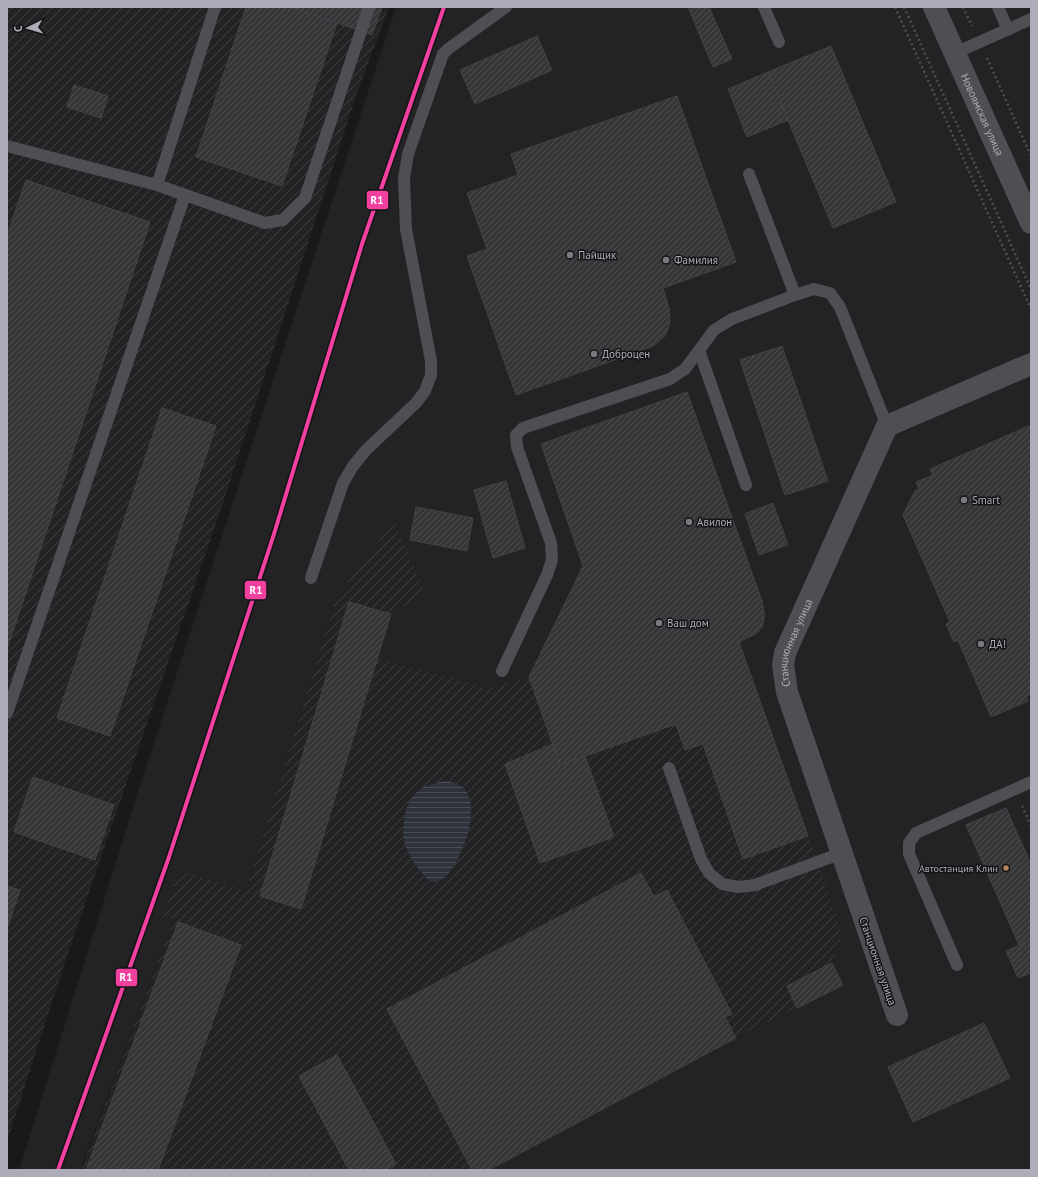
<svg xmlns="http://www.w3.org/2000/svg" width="1038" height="1177" font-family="'PT Sans',sans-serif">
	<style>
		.built { fill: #232325 }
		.industrial { fill: url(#industrial-furrows) }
		.water { fill: url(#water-rules) }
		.building { fill: url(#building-hatch); stroke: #424346 }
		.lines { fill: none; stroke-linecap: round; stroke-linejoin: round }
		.path { stroke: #4f4f53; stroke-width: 2.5; stroke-dasharray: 2 3; stroke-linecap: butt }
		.service { stroke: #4e4f52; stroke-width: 12 }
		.minor { stroke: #4e4f52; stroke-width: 22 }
		.tertiary { stroke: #4e4f52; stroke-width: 22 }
		.rail-1-casing { stroke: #141415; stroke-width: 7 }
		.rail-1 { stroke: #f240a1; stroke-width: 4 }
		.poi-dot { fill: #797981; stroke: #141415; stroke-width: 1.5 }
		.bus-dot { fill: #b6815c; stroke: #141415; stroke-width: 1.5 }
		.labels { text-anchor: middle; stroke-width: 3; stroke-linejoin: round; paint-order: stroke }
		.bus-label { font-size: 10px; fill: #acadb9; stroke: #141415; text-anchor: end }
		.street-label { font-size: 11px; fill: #acadb9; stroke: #141415 }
		.poi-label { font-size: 11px; fill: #acadb9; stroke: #141415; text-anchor: start }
		.line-badge { stroke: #141415; stroke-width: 1.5 }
		.badge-label { font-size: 11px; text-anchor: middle; font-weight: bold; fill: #fff }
	</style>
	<defs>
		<pattern id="industrial-furrows" width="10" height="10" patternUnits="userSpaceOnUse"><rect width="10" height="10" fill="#232325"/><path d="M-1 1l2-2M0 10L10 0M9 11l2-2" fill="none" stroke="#404043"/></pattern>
		<pattern id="water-rules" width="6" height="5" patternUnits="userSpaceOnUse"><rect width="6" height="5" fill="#2d323b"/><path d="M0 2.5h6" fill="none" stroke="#494d55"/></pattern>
		<pattern id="building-hatch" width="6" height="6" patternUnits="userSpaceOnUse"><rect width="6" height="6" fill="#353638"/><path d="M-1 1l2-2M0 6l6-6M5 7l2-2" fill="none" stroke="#505053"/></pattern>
	</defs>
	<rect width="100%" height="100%" fill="#19191a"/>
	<!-- built -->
	<path class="built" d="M396 7H1031V1170H489L736 1038 843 985 832 963 843 934 807 836 743 859 703 744 685 750 560 765 529 677 489 688 377 658 336 598 246 891 164 917 173 920 80 1170H19L143 776Z"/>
	<!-- industrial -->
	<path class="industrial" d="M7 7H389L357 93 224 500 66 959 7 1142Z
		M394 521 425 593 391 614 377 658 489 688 529 677 560 765 676 724 685 750 703 744 743 859 808 836 843 934 832 963 843 985 736 1038 489 1170H81L173 920 163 917 179 870 246 891 336 598Z"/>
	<!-- water -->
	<path class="water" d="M444 781C452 782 462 784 466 791 480 813 463 854 449 873 446 876 441 881 437 882 435 882 433 882 431 882 421 873 412 862 407 850 400 833 403 802 419 790 426 785 436 783 444 781Z"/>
	<!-- building -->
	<path class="building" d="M246 7H291L337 23 282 186 196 157Z
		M291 7H382L372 35Z
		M688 7H709L732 59 713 67Z
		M537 36 552 70 475 104 460 70Z
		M831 46 896 202 833 228 768 72Z
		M768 72 788 120 747 137 728 89Z
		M74 85 108 96 101 118 67 107Z
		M677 96 736 262 663 288 669 308 670 323 665 336 654 345 648 348 516 395 467 256 487 249 467 193 518 175 511 154Z
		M26 180 150 222 7 649V235Z
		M782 346 828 481 785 495 740 360Z
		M687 392 762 601 764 613V620L762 627 757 633 739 642 808 836 743 859 703 744 685 750 676 724 560 765 529 677 583 566 541 444Z
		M162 408 216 426 110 736 57 718Z
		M1031 425V694L1026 696 1028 701 991 717 958 640 954 642 946 624 950 622 903 515 915 491 919 489 916 482 933 475 930 469Z
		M506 481 525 548 493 558 474 490Z
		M773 503 788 545 759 555 745 514Z
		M416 507 473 518 467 551 410 540Z
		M349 602 391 614 301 909 260 896Z
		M553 744 560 765 585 756 614 837 540 863 505 764Z
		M33 777 114 805 95 860 14 832Z
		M1006 808 1031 864V940L1019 945 966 825Z
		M641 873 654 897 667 890 732 1014 725 1017 736 1038 489 1170H472L387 1009Z
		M7 886 20 890 7 929Z
		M178 922 241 945 158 1170H86Z
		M1031 940V973L1018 978 1006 951Z
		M832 963 843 985 797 1008 787 986Z
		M984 1023 1010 1078 913 1122 888 1067Z
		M337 1055 396 1164 385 1170H349L299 1076Z"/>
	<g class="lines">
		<!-- path -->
		<path class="path" d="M895 7 1031 309
			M904 7 1031 289
			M963 7 972 26
			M987 58 1031 156
			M1022 806 1031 826"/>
		<!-- service -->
		<path class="service" d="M764 7 779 42
			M998 7 1008 30
			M955 53 1031 19
			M7 146 157 185 215 7
			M749 174 795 295
			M157 185 265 223 283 220 305 198 369 7
			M699 350 746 485
			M311 578 343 483 353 466 366 450 416 403 425 391 431 375V361L406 229 404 178 408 154 443 54 448 49 506 7
			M502 671 547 575 552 560 551 543 517 447 516 435 523 428 670 379 685 369 714 330 732 319 795 295 814 289 830 293 840 307 887 426
			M7 713 185 195
			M669 768 701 859 709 873 722 884 738 887 755 885 842 853
			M957 965 909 854V843L916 833 1031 782"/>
		<!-- minor -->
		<path class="minor" id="s1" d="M897 1015 787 692 783 665 785 653 887 426 1031 364"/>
		<!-- tertiary -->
		<path class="tertiary" id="s2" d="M934 7 1031 223"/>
		<defs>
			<path id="rail-1" d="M58 1170 169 857 274 534 362 244 444 7"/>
		</defs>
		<!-- rail-1 casing -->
		<use href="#rail-1" class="rail-1-casing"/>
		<!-- rail-1 -->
		<use href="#rail-1" class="rail-1"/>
	</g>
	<!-- markers -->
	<g class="poi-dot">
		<circle cx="570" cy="255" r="4"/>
		<circle cx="666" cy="260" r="4"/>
		<circle cx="594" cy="354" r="4"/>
		<circle cx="964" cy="500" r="4"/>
		<circle cx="689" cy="522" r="4"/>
		<circle cx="659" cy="623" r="4"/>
		<circle cx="981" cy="644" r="4"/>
	</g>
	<circle class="bus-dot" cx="1006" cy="868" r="3.5"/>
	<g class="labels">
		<!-- bus labels -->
		<g class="bus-label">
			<text x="998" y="872">Автостанция Клин</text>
		</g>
		<!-- street labels -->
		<g class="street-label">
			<text dy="4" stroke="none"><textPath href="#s2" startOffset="118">Новоямская улица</textPath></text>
			<text dy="4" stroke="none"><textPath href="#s1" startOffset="393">Станционная улица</textPath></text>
			<text transform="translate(878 961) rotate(71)" y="4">Станционная улица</text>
		</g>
		<!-- poi labels -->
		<g class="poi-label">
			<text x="578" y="259">Пайщик</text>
			<text x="674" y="264">Фамилия</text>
			<text x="602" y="358">Доброцен</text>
			<text x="972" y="504">Smart</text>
			<text x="697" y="526">Авилон</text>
			<text x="667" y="627">Ваш дом</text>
			<text x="989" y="648">ДА!</text>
		</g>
	</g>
	<g class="line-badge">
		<rect x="366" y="190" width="23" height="20" rx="4" fill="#f240a1"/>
		<rect x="244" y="580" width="23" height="20" rx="4" fill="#f240a1"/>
		<rect x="115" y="968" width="23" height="19" rx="4" fill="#f240a1"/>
	</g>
	<g class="badge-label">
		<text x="377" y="204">R1</text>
		<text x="256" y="594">R1</text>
		<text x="126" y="981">R1</text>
	</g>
	<!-- border -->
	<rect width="1038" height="1177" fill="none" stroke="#acadb9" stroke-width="16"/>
	<!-- north arrow -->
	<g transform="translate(28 28) rotate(265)" stroke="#141415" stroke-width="3" paint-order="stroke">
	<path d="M0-3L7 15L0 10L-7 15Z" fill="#acadb9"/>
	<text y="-6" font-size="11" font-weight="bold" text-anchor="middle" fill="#acadb9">С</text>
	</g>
</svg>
